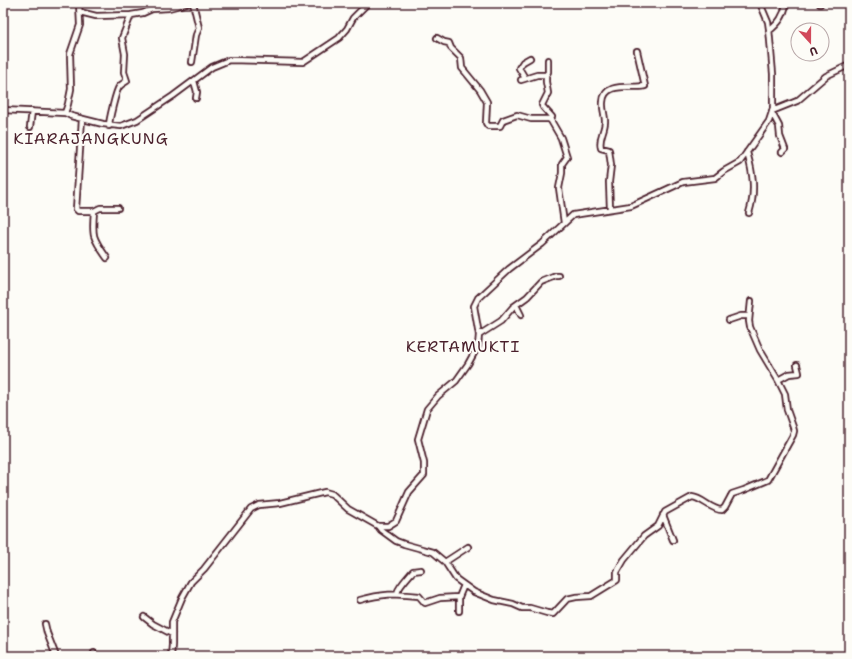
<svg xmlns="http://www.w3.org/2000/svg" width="852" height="659" font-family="'Shantell Sans',sans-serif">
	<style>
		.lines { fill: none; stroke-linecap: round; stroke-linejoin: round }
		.street-casing { stroke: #4a1f2b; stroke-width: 8 }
		.street { stroke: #fdfcf7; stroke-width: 4.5 }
		.labels { text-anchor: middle; stroke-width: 4; stroke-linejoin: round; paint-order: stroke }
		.quarter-label { font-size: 16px; letter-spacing: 1px; fill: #4a1f2b; stroke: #fdfcf7 }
	</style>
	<rect width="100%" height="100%" fill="#fdfcf7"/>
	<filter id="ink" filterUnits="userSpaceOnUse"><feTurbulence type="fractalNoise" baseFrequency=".025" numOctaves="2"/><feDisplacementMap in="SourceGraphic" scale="8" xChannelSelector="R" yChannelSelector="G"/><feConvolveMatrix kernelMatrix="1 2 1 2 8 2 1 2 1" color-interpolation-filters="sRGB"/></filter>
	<g filter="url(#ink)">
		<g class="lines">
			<defs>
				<path id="street" d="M820 4V3
					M80 12 96 16 131 15 122 38 125 54 124 72 127 81C124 83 121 84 119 87 116 91 109 120 109 126
					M131 15 143 13 152 9 169 8 188 3
					M769 31C779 23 784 16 786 4
					M437 38 444 42 449 43 451 48 461 58 462 68 480 90 487 102 486 123 488 126H500L503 120 517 115 531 119H550L561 138 567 157 562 164V173L559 188 564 223
					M192 62 196 35 199 28 193 3
					M546 75 548 72V60
					M525 78 519 68 523 62 530 58
					M521 80 537 75H546V82L548 93 542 105 543 107 552 117 550 120
					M194 81 197 92 196 98
					M3 110 65 113 68 104 71 89 70 54 80 25 79 3
					M772 111 797 101 826 76 849 65
					M65 113 71 116 103 124 121 126 137 120 173 96 212 67 229 60 303 62 339 38 347 29 353 18 368 3
					M772 113 779 126 780 136 785 149 782 152
					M82 119 76 209 78 211H94C92 236 92 237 107 258
					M30 127 32 111
					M747 152C753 174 756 191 749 213
					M610 209 609 182 611 165 609 150 601 148C598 138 605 131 605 121 605 115 602 108 603 102 604 81 631 89 645 86L637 51
					M94 211 100 208H118
					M516 305 521 315
					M729 320 741 316H749
					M479 335 501 321 513 307 527 297 541 282 556 276H559
					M778 380 789 374 799 373 797 365
					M663 515 673 540
					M378 526 381 530 396 541 404 544 433 552 445 562 456 579 474 592 494 600 513 604 522 608H530L547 613 553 614 567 599 576 597 591 596 617 580V572L624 560 644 536 658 526 665 512 692 497C703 498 711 510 722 510L725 507 732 494 744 490 768 480 793 435 794 431 793 427 787 410 785 394 778 380 760 350 750 327 749 321 751 301
					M445 562 468 547
					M397 593C399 586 408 577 413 571L421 570
					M360 600C381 594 396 593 419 596L425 603 440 598 459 597
					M459 611V597L464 585
					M144 617 153 624 172 634
					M45 624 47 633 56 656
					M94 653 95 656
					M171 656 172 645V622L182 598 191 582 204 569 251 509 259 505 280 503 325 492 332 494 348 509 378 526H388L396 521 409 492 424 475V463L418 439 427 409 438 396 456 381 468 364 478 346 479 335 474 306 478 298 509 269 542 244 573 215 631 206 683 182 715 178 724 171 740 162 769 121 773 109V74L769 29 768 22 760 3"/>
			</defs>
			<!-- street casing -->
			<use href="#street" class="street-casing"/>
			<!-- street -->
			<use href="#street" class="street"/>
		</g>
	</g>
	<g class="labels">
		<!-- quarter labels -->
		<g class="quarter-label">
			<text x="91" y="144">KIARAJANGKUNG</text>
			<text x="463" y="352">KERTAMUKTI</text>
		</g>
	</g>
	<!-- margin -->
	<rect width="852" height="659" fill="none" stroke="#fdfcf7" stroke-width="16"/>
	<rect x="8" y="8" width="836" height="643" fill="none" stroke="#4a1f2b" stroke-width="1.5" filter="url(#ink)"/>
	<!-- north arrow -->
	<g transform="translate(810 42) rotate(159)"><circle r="19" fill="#fdfcf7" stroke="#b5a4a5"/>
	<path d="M0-3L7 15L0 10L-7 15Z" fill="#d1495b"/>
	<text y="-6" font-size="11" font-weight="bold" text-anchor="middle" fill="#4a1f2b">U</text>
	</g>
</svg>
